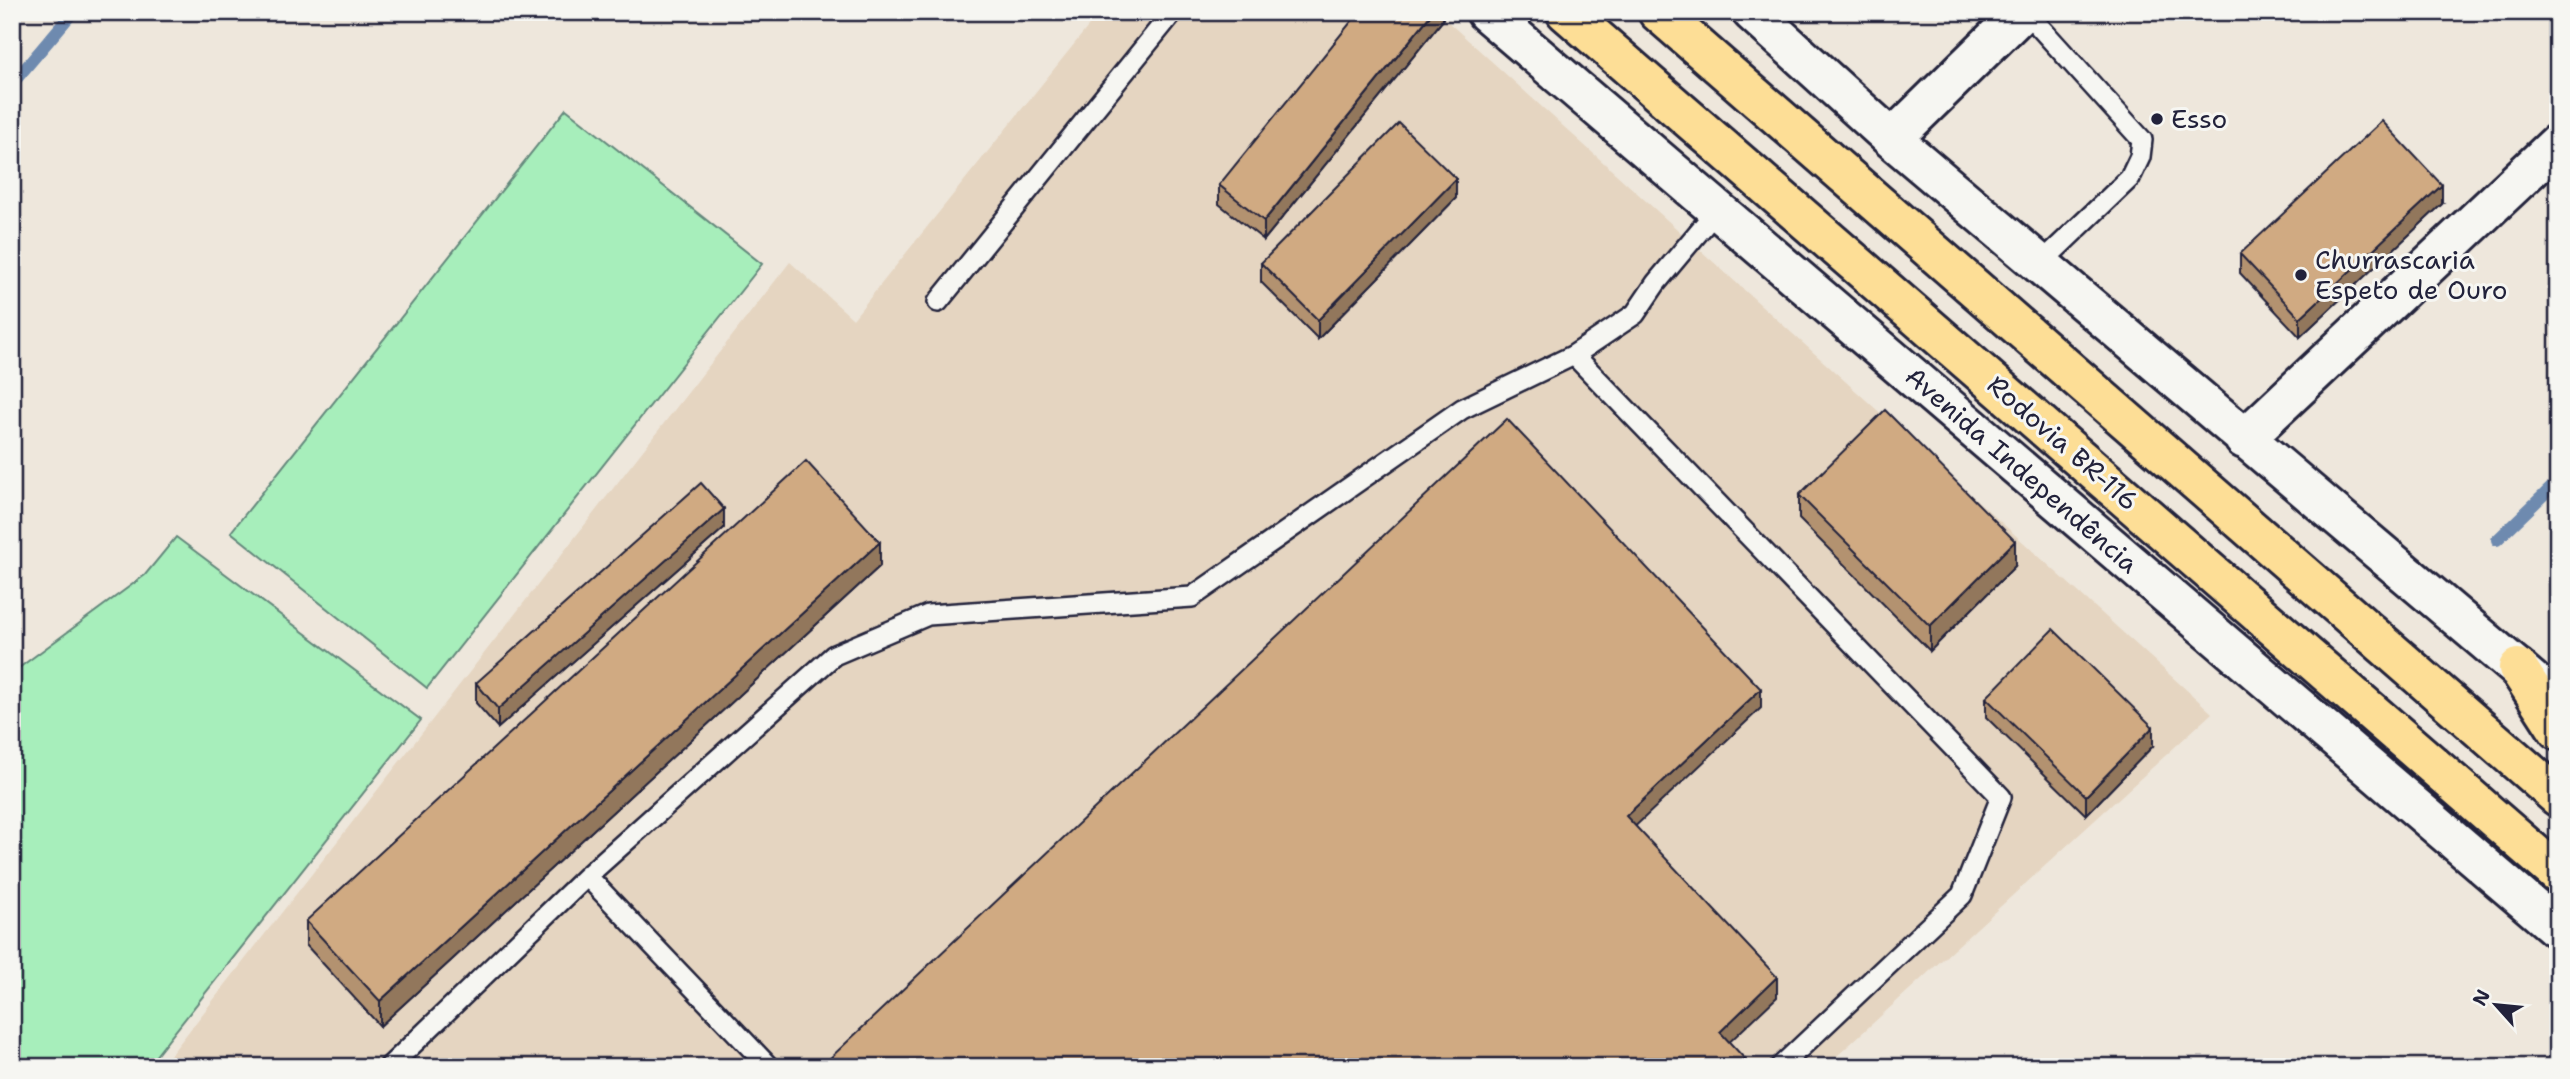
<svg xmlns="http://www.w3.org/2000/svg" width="2570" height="1079" font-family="'Shantell Sans',sans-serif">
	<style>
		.built { fill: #e5d5c1 }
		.green { fill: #a7eebb; stroke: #64887b; stroke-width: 2 }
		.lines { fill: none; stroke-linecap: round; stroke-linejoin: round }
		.stream { stroke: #6e8aaf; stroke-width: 12 }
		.service-casing { stroke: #22223b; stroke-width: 24 }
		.secondary-casing { stroke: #22223b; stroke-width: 44 }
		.motorway-casing { stroke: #22223b; stroke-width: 44 }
		.service { stroke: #f6f6f2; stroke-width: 19 }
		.secondary { stroke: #f6f6f2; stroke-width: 38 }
		.motorway { stroke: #fdde96; stroke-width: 38 }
		.wall { fill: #b39270; stroke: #22223b; stroke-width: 2 }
		.shaded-wall { fill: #92775b; stroke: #22223b; stroke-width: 2 }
		.building { fill: #d0aa82; stroke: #22223b; stroke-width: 2 }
		.poi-dot { fill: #22223b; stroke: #f6f6f2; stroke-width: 2.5 }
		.labels { text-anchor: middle; stroke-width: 6; stroke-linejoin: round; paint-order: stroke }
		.poi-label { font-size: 26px; fill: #22223b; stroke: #f6f6f2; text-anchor: start }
		.street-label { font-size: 26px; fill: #22223b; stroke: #f6f6f2 }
	</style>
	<rect width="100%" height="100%" fill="#eee7dc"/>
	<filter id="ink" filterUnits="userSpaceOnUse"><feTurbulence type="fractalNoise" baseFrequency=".0143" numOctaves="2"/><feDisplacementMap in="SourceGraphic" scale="14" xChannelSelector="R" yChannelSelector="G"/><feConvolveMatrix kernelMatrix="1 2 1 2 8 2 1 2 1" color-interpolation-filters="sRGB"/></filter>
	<g filter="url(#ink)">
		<!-- built -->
		<path class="built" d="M1100 12H1437L2212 713 1825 1067H161L790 262 853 319Z"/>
		<!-- green -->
		<path class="green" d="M566 109 762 264 427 688 231 532Z
			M176 537 421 720 147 1067H12V673L145 575Z"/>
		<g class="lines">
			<!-- stream -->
			<path class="stream" d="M12 84 73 12
				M2497 540 2558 481"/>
			<defs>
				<path id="service" d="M2026 12 2142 140 2140 157 2130 178 2039 265
					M1717 210 1656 283 1635 314 1574 355 2001 797 1962 895 1780 1067
					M938 302 1173 12
					M389 1067 587 876
					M769 1067 587 876 834 655 928 615 1192 597 1462 409 1574 355"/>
				<path id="secondary" d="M1486 12 2558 929
					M1752 12 1892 139 2543 690
					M1892 139 2022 12
					M2244 439 2558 143"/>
				<path id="motorway" d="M1566 12 2558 874
					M1658 12 2558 797
					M2518 668 2558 730"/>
			</defs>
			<!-- service casing -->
			<use href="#service" class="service-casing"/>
			<!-- secondary casing -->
			<use href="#secondary" class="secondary-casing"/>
			<!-- motorway casing -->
			<use href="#motorway" class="motorway-casing"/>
			<!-- service -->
			<use href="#service" class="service"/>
			<!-- secondary -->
			<use href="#secondary" class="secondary"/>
			<!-- motorway -->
			<use href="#motorway" class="motorway"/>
		</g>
		<!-- wall -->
		<path class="wall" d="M1443 12V20L1264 240 1219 204V185Z
			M1456 198 1318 339 1261 282V263Z
			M2442 204 2300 337 2240 273V254Z
			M1799 495 2015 566 1930 651 1799 519Z
			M724 528 498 728 476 703V683Z
			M880 566 380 1026 306 945V921Z
			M1986 698 2153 746 2086 815 1986 717Z"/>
		<!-- shaded-wall -->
		<path class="shaded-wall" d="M1433 12H1443V20L1264 240V221Z
			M1456 179V198L1318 339V320Z
			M2442 185V204L2300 337V318Z
			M724 509V528L498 728V709Z
			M2015 541V566L1930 651V626Z
			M880 542V566L380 1026V1001Z
			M1761 689V708L1626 835V816Z
			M2153 727V746L2086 815V796Z
			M1777 977V997L1720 1051V1032Z
			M1745 1059V1067H1737Z"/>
		<!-- building -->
		<path class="building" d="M1359 12H1433L1264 221 1219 185Z
			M2382 121 2442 185 2300 318 2240 254Z
			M1399 123 1456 179 1318 320 1261 263Z
			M1885 410 2015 541 1930 626 1799 495Z
			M1507 419 1761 689 1626 816 1777 977 1720 1032 1745 1059 1737 1067H832L827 1061Z
			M806 461 880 542 380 1001 306 921Z
			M701 483 724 509 498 709 476 683Z
			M2053 629 2153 727 2086 796 1986 698Z"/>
	</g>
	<!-- markers -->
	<g class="poi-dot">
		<circle cx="2157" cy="119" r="7"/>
		<circle cx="2301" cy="275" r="7"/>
	</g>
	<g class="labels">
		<!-- poi labels -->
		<g class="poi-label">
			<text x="2171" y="128">Esso</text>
			<text x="2315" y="269">Churrascaria<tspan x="2315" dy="30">Espeto de Ouro</tspan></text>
		</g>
		<!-- street labels -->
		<g class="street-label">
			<text transform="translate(2063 443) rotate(41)" y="9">Rodovia BR-116</text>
			<text transform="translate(2022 470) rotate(41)" y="9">Avenida Independência</text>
		</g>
	</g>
	<!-- margin -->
	<rect width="2570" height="1079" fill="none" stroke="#f6f6f2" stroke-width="42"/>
	<rect x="21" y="21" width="2528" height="1037" fill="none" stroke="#22223b" stroke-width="2.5" filter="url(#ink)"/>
	<!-- north arrow -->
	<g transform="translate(2496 1005) rotate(297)" stroke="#f6f6f2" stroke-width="5" paint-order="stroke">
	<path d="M0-5L12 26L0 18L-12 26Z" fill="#22223b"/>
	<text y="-10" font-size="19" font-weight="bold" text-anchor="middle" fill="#22223b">N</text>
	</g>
</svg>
